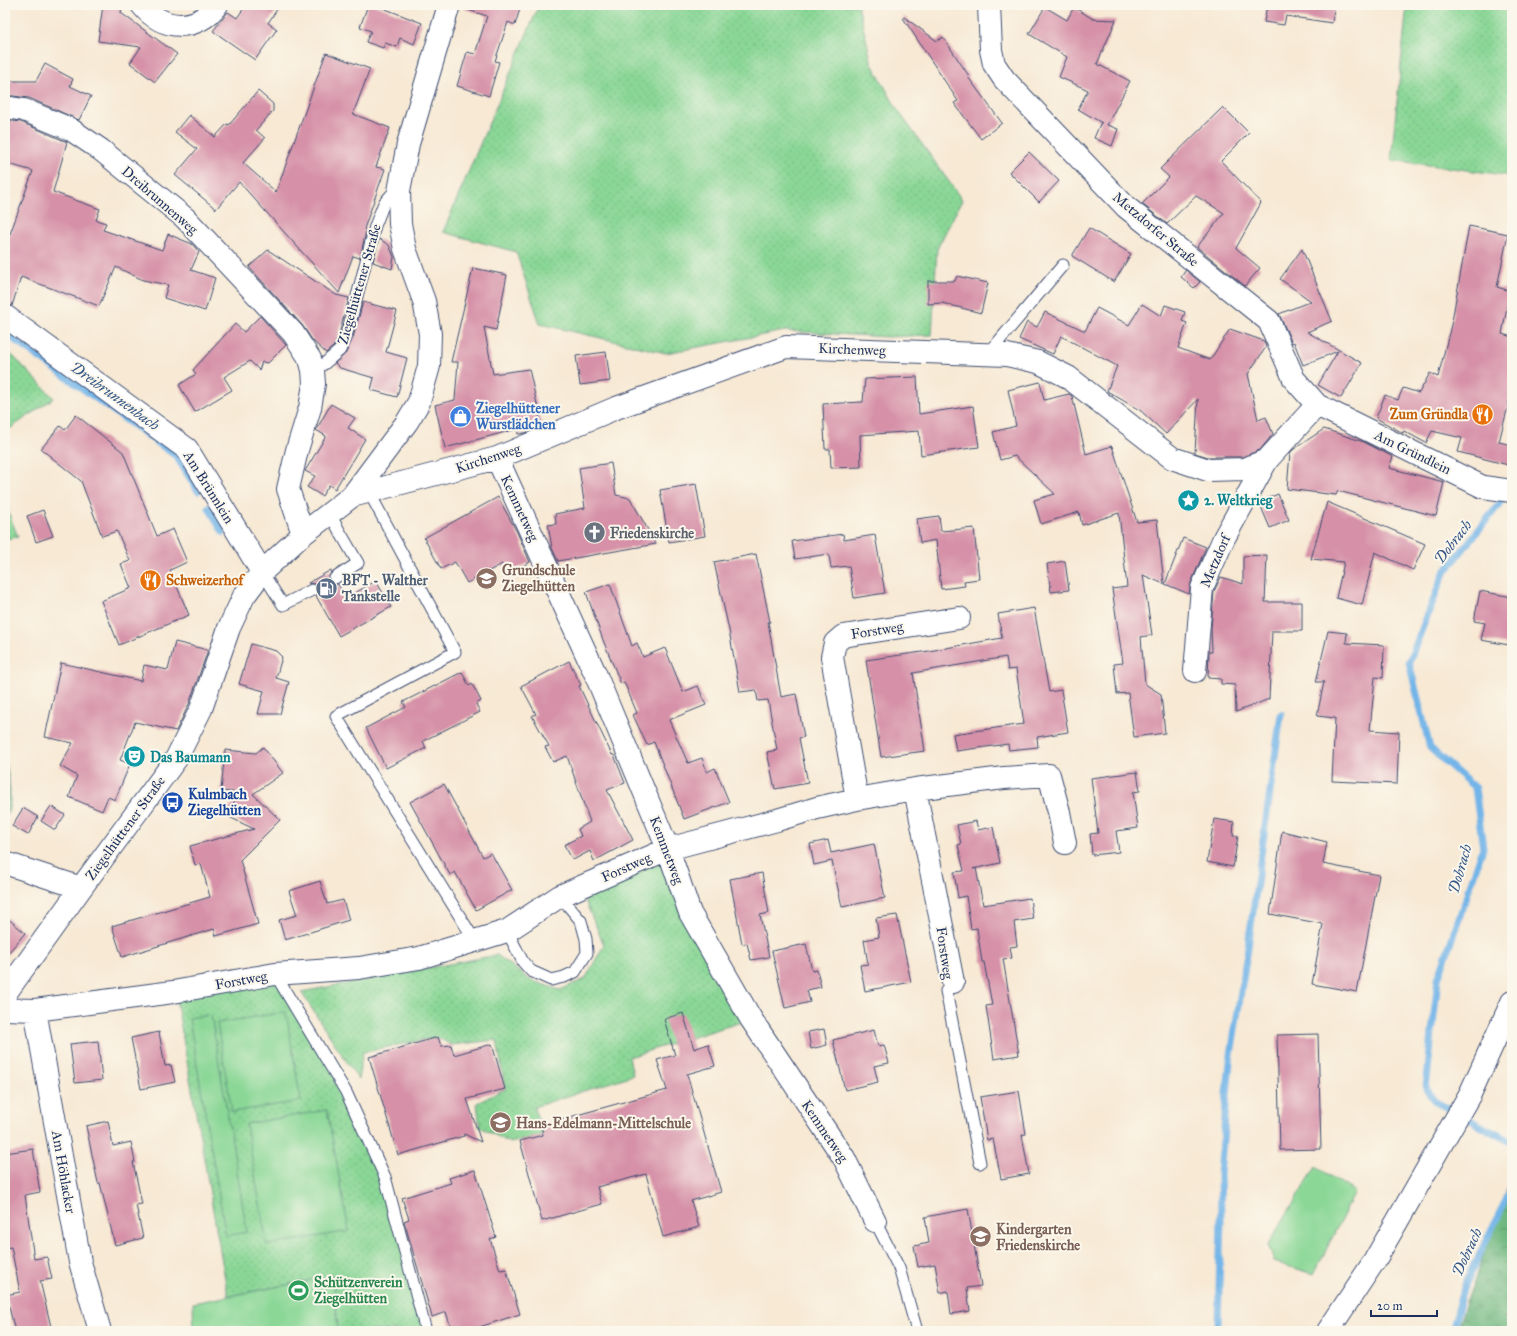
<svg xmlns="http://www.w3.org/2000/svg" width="1517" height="1336" font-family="'IM FELL Great Primer',serif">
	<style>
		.grass { fill: url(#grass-dots); stroke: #52837a }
		.forest { fill: url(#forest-crowns); stroke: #45746e }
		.pitch { fill: #8ad796; stroke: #52837a }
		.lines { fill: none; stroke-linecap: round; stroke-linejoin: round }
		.stream { stroke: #73b5e8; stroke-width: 7 }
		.building { fill: #d691a8 }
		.lane-casing { stroke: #3c4b70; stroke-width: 13 }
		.street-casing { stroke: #3c4b70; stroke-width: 24 }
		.primary-casing { stroke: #3c4b70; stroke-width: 24 }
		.lane { stroke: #fff; stroke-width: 11 }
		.street { stroke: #fff; stroke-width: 22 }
		.primary { stroke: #fff; stroke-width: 22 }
		.labels { text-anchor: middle; stroke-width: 4; stroke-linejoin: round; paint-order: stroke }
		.street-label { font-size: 14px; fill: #1b2f5e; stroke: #fbf7ec }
		.shop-label { font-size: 14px; font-weight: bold; fill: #366cbe; stroke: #fbf7ec; text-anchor: start }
		.food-label { font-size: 14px; font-weight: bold; fill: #c56008; stroke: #fbf7ec; text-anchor: end }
		.culture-label { font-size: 14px; font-weight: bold; fill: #0d838f; stroke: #fbf7ec; text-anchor: start }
		.worship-label { font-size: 14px; font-weight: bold; fill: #5b616d; stroke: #fbf7ec; text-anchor: start }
		.education-label { font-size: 14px; font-weight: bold; fill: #785e54; stroke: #fbf7ec; text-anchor: start }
		.service-label { font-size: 14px; font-weight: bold; fill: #4e5e75; stroke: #fbf7ec; text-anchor: start }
		.transit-label { font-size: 14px; font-weight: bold; fill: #164399; stroke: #fbf7ec; text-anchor: start }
		.leisure-label { font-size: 14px; font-weight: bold; fill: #27864d; stroke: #fbf7ec; text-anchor: start }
		.water-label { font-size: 15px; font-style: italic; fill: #355787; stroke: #fbf7ec }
	</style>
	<defs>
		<pattern id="grass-dots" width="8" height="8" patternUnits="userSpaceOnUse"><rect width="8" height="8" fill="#8ad796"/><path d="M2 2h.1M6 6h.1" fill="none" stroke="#76b984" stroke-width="1.8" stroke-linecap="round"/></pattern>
		<pattern id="forest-crowns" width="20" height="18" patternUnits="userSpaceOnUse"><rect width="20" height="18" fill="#6fb87f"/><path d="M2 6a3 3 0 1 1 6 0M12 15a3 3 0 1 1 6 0" fill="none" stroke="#5a966b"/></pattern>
	</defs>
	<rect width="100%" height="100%" fill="#fbf7ec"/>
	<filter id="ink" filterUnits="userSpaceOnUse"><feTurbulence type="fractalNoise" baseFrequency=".025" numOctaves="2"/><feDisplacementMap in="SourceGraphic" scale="8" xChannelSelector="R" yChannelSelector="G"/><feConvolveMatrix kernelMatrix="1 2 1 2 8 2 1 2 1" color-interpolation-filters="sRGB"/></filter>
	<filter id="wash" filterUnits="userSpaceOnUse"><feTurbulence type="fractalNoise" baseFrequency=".012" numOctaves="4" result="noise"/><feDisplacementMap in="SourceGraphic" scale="16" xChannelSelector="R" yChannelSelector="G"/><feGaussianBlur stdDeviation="0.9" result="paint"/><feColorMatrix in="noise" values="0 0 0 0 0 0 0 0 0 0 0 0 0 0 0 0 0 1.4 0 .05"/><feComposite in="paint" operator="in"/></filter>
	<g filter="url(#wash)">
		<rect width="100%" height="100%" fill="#f7e9d4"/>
		<!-- grass -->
		<path class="grass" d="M539 5H858L872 64 897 109 962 200 937 249 932 335 887 337 785 331 666 353 540 324 516 252 443 232Z
			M1407 5H1512V176L1391 160Z
			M5 350 9 352 54 398 5 432Z
			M5 503 18 537 5 539Z
			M668 849 751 1019 629 1057 633 1075 534 1107 543 1135 510 1143 480 1127 477 1103 505 1089 497 1040 451 1045 437 1037 363 1052 358 1079 301 992 497 955 530 980 560 990 585 979 604 945 583 896Z
			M275 974 346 1092 385 1177 426 1331H338L333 1276 228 1296 176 999Z"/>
		<!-- forest -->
		<path class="forest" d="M5 758C8 773 15 805 5 817Z
			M1512 1175V1331H1456Z"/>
		<!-- pitch -->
		<path class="pitch" d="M286 1012 301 1101 232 1112 217 1023Z
			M211 1015 247 1232 226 1236 189 1018Z
			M327 1110 349 1231 267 1245 246 1124Z
			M1316 1167 1355 1192 1314 1274 1274 1262 1268 1244Z
			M333 1276 338 1331H194L193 1303Z"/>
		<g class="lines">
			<!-- stream -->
			<path class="stream" d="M5 333 176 456 198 491
				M1506 493 1501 502 1444 573 1409 662 1430 748 1475 788 1483 848 1438 979 1426 1088 1434 1101 1512 1142
				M209 508 223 532
				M1218 1324 1221 1220 1220 1174 1230 1061 1247 954 1281 714
				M1452 1331 1465 1285 1512 1187"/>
		</g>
		<g id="blocks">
			<!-- building -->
			<path class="building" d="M103 5H122L121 13 177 54 155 82 130 63 141 47 98 41Z
				M246 5H280L268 23 277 29 255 60 213 31 228 12 237 18Z
				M368 5H375L422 23 414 44 400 38 397 47 385 43 383 48 366 42 371 31 360 27Z
				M466 5H521L515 25 508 22 495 61 499 62 489 96 457 86 467 52 475 54 487 16 465 9Z
				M1267 5 1280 6 1335 5 1332 23 1286 16 1284 25 1264 22Z
				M1045 7 1067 20 1074 7 1093 19 1116 20 1097 64 1130 81 1107 125 1118 129 1112 146 1094 138 1101 122 1102 123 1078 109 1088 90 1059 77 1067 57 1029 34Z
				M904 17 937 41 943 37 969 76 968 77 1002 123 981 139 954 103 958 101 903 18Z
				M326 53 370 69 353 114 390 128 376 167 385 169 364 229 366 231 360 258 353 256 339 293 239 182 216 209 175 175 197 149 175 132 189 115 215 137 227 124 229 125 258 91 273 104V111L256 130 265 138 243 163 276 192Z
				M45 64 73 79 70 86 91 96 79 120 29 98 5 95V81H36Z
				M1223 107 1249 133 1221 161 1261 203 1236 248 1260 268 1245 286 1197 247 1224 213 1196 196 1167 224 1142 204 1169 177 1160 169Z
				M5 120 21 122 67 142 53 192 100 209 96 220 106 223 103 230 162 250 168 234 192 244 199 252 191 270 215 278 205 311 164 298 168 285 143 280 116 267 99 306 21 277 12 306 5 304V232L10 234 33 171 5 163Z
				M1029 152 1059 181 1039 202 1009 172Z
				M1469 226 1508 234 1497 287 1510 291 1502 334 1512 337V390L1499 442 1512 445V466L1458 452 1462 438 1432 431 1426 443 1404 431 1403 433 1376 418 1385 395 1398 400 1403 388 1419 393 1430 373 1438 377 1452 321Z
				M1089 228 1131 254 1114 282 1072 256Z
				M379 239 389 245 394 257 392 269 373 262Z
				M1302 249 1332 321 1307 332 1362 363 1341 398 1318 385 1338 351 1303 365 1294 342 1292 343 1279 314 1311 301 1280 279Z
				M268 250 336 295 349 298 339 334 334 346 326 353 313 341 302 325 249 267Z
				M473 268 507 275 496 330 484 327 493 374 529 369 542 426 525 433 518 434 517 429 445 448 435 405 455 400 458 362H451Z
				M1186 270 1200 282 1194 288 1181 277Z
				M957 276 988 283 981 313 942 303 928 304V281H955Z
				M363 302 397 311 386 352 407 358 397 397 371 390 374 378 340 368 335 363 346 353 353 338Z
				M1142 304 1161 316 1165 305 1185 312 1182 321 1187 323 1178 348 1210 360 1230 329 1264 341 1266 347 1248 374 1258 420 1266 417 1273 434 1260 450 1242 457H1208L1195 453 1198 399 1166 434 1141 411 1107 391 1117 366 1061 336 1053 354 1019 339 1027 322 1037 327 1045 312 1085 331 1097 308 1129 325Z
				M260 316 286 345 268 363 262 362 259 370 250 361 224 377 232 390 195 412 179 385 196 374 193 370 235 324 244 332Z
				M606 352 610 381 580 385 576 356Z
				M917 377 919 414 973 406 979 447 921 455 919 431 860 435 861 467 831 468 830 449H825L823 404 863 402 865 379Z
				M1040 382 1044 400 1069 394 1072 396 1086 454 1112 446 1137 522 1157 520 1164 584 1143 575 1152 635 1141 637 1145 684 1161 694 1165 733 1134 737 1128 693 1117 694 1114 664 1123 663 1112 589 1127 587 1119 513 1082 525 1079 512 1041 524 1034 500 1055 494 1015 456 1000 460 993 432 1016 426 1008 390Z
				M331 404 355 418 348 428 365 439 335 489 329 485 322 496 307 487 315 476 305 471 326 436 316 430Z
				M76 415 123 452 157 536 173 529 187 562 170 570 189 615 119 645 101 601 131 588 121 564 130 561 117 531 102 536 81 481 41 449 60 426 65 430Z
				M1324 429 1364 442 1393 457 1389 468 1444 482 1436 516 1338 491 1336 495 1287 489 1290 453 1294 449Z
				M611 463 616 495 630 498 656 544 558 561 552 548 548 525 556 524 555 514 585 508 579 468Z
				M696 484 705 536 669 542 660 490Z
				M1278 494 1289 520 1270 528 1259 502Z
				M498 497 517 532 530 562 508 574 502 564 467 583 455 562 441 569 424 538Z
				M1327 502 1425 544 1413 570 1375 552 1362 605 1336 598 1344 562 1311 559Z
				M43 510 53 536 36 542 27 516Z
				M939 516 941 531 974 528 979 579 964 581 965 586 941 589 936 540 920 543 917 519Z
				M843 534 844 540 875 535 885 593 854 598 849 566 831 568 829 554 795 559 792 541Z
				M1183 538 1206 547 1191 583 1189 594 1165 584Z
				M756 554 770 622H768L781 697 796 694 804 737 799 738 808 783 775 789 767 752 777 750 768 700 758 701 756 690 740 692 729 630 714 562Z
				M1267 555 1265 602H1302V631H1272L1269 699 1236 712 1235 685 1221 684V679L1208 678 1209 652H1212L1211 628 1214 591 1221 577 1243 584V556Z
				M1065 561 1069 590 1051 592 1047 564Z
				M331 570 332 572 328 578 329 581 332 584H338L346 598 376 581 391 607 339 636 316 596 319 591 318 586 315 584 308 583Z
				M610 584 632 646 637 643 643 657 665 648 683 692 698 686 706 705 669 720 688 763 702 758 707 772 715 768 729 802 684 819 654 742 647 745 633 715 637 713 624 682 621 684 603 640 586 592Z
				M1480 591 1512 597V631L1509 645 1481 640 1485 623 1474 621Z
				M1034 608 1049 692 1061 690 1068 732 1037 737 1038 747 1009 750 1008 744 956 751 953 734 1024 724 1016 669 1008 670 1006 657 913 673 925 751 881 757 866 660 929 651 1002 638 998 614Z
				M1328 631 1347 633 1346 643 1384 645 1383 678 1375 677 1370 730 1399 732 1397 784 1332 781 1335 718 1317 716 1324 682H1316Z
				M175 642 208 650 189 704 176 731 135 722 120 760 130 764 115 800 108 797 102 811 69 797 77 776 60 766 73 743 45 737 61 663 141 681 144 665 168 670Z
				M251 644 276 651 282 657 276 678 289 682 280 714H258L264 691 239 684Z
				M569 661 581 685 579 686 612 755H614L625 783 607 790 633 840 594 861 590 851 573 860 564 845 581 836 578 829 590 822 567 756 553 762 545 747 549 746 532 716 536 714 521 686Z
				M462 672 469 686 472 684 481 701 476 704 480 712 423 741 426 748 386 768 366 728 406 707 403 702Z
				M263 747 283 773 253 794 280 820 240 860 258 924 216 936 214 929 122 957 112 926 210 897 201 864 195 865 190 846 254 829 223 814 243 793 221 791 225 750 256 753Z
				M1137 772 1140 791 1133 792 1138 828 1116 831 1119 852 1092 855 1090 834 1098 833 1091 778Z
				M444 784 483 857 491 853 512 890 476 910 455 872 450 875 410 802Z
				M51 806 65 815 55 830 41 821Z
				M23 808 38 817 28 835 12 826Z
				M1214 819 1234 822 1233 836H1238L1233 867 1207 862Z
				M976 821 978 830 993 827 1000 863 973 869 976 868 983 905 1030 898 1033 919 1014 922 1017 946 1010 947 1012 958 1003 959 1019 1055 994 1059 986 1006 992 1005 984 962H982L977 928 971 929 966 896 958 898 954 872 964 871 958 845 961 844 957 825Z
				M1282 831 1327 842 1323 864 1379 875 1357 992 1312 984 1323 924 1270 914Z
				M828 840 831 853 874 844 885 898 842 907 832 861 814 865 810 844Z
				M762 873 769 913 760 915 769 957 751 960 747 943 742 944 730 879Z
				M320 881 327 904 343 900 349 920 285 940 279 920 297 915 289 891Z
				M897 915 911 982 865 991 860 965 868 964 864 940 879 937 876 918Z
				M5 916 25 933 5 957Z
				M806 944 812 971 817 970 821 987 807 990 810 1002 785 1008 772 951Z
				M683 1013 694 1049 708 1044 715 1066 687 1074 721 1192 691 1201 699 1227 663 1237 646 1174 597 1187 602 1204 542 1221 520 1141 543 1135 541 1125 667 1090 657 1060 675 1055 664 1019Z
				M824 1029 827 1045 811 1049 808 1032Z
				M874 1030 878 1046 884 1045 889 1063 874 1066 878 1082 845 1090 833 1040Z
				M159 1032 165 1066 171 1065 175 1082 141 1089 131 1038Z
				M1318 1034 1321 1149 1280 1150 1277 1035Z
				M438 1037 441 1046 451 1045 454 1055 492 1044 505 1089 467 1099 481 1142 464 1134V1136L398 1155 369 1057Z
				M98 1041 102 1080 75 1083 70 1044Z
				M1019 1091 1026 1134 1022 1135 1029 1174 1001 1179 993 1139 987 1140 980 1097Z
				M108 1121 113 1146 131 1142 135 1162H133L142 1204 136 1205 143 1238 115 1245 100 1183H98L86 1126Z
				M33 1149 40 1192 25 1195 34 1259 47 1257 52 1279 40 1281 52 1331H15L6 1295 20 1292 11 1247 5 1248V1153Z
				M475 1170 496 1237 490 1239 500 1270 506 1269 520 1314 467 1331H452L446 1312 432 1317 404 1221 409 1219 402 1198 451 1183 449 1178Z
				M968 1209 981 1286 967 1288 970 1311 951 1314 948 1291 940 1293 935 1264 918 1267 914 1246 929 1243 925 1217Z"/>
		</g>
	</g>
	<g filter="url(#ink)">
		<use href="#blocks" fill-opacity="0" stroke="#3c4b70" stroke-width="1"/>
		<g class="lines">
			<defs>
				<path id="lane" d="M988 354 1063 265
					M313 370 324 364 340 350 346 336 352 316 375 226 384 203 391 195 399 191
					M369 492 455 652 336 716 475 941
					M329 513 358 563 335 578
					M262 572 283 605 312 590
					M507 931 523 962 531 971 551 980 564 977 575 972 587 953 586 939 581 921 560 896
					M275 974 346 1092 385 1177 426 1331
					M953 982 946 991 980 1163
					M875 1221 899 1268 917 1331"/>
				<path id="street" d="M142 5C163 31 197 32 217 5
					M989 5 991 50 994 64 1004 79 1126 207 1269 321 1294 379 1317 405 1483 487 1512 491
					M5 107 24 110 70 129 101 150 185 218 293 333 310 359 313 370 314 384 310 408 297 450 288 489 303 534
					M5 316 187 449 262 572
					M497 458 595 673 668 849 690 913 751 1019 844 1158 875 1221
					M352 496 497 458 616 408 786 347 1007 355 1038 362 1068 377 1172 458 1208 470 1245 469 1267 460 1317 405
					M1195 671 1202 588 1224 538 1267 460
					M915 789 953 982
					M857 799 832 657 835 643 843 636 959 618
					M5 863 81 888
					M5 994 81 888 176 759 201 709 229 628 244 596 262 572 303 534 352 496 407 422 419 402 429 366 430 334 424 301 405 249 400 224 399 191 408 144 449 5
					M5 1009 35 1010 173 992 275 974 359 968 419 958 507 931 560 896 668 849 777 820 817 808 857 799 915 789 1004 778 1049 775 1059 812 1065 843
					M35 1010 80 1262 100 1331"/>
				<path id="primary" d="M1328 1331 1375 1260 1470 1094 1512 1002"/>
			</defs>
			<!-- lane casing -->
			<use href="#lane" class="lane-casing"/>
			<!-- street casing -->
			<use href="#street" class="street-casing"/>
			<!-- primary casing -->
			<use href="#primary" class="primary-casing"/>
			<!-- lane -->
			<use href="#lane" class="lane"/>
			<!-- street -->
			<use href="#street" class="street"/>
			<!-- primary -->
			<use href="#primary" class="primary"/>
		</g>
	</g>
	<!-- icons -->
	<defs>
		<symbol id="restaurant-disc" viewBox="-11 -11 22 22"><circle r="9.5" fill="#e8710a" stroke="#fbf7ec"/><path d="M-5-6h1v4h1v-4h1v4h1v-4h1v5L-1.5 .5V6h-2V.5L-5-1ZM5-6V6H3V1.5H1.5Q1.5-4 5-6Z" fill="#fff"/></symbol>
		<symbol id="shop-disc" viewBox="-11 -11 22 22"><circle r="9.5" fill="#3f7fe0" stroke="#fbf7ec"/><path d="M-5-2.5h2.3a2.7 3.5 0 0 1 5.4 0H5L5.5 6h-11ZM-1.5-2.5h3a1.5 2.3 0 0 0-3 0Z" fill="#fff"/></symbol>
		<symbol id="sight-disc" viewBox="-11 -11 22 22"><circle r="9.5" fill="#0f9aa8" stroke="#fbf7ec"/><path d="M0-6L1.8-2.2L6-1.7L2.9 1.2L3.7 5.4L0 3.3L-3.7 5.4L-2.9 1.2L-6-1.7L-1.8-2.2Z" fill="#fff"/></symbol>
		<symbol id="church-disc" viewBox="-11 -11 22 22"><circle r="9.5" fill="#6b7280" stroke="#fbf7ec"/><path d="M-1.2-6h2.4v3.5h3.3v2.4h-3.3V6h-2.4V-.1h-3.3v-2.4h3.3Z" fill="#fff"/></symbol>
		<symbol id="school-disc" viewBox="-11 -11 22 22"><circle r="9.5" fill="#8d6e63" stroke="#fbf7ec"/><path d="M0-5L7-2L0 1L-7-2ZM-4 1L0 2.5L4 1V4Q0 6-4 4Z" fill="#fff"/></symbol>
		<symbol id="fuel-disc" viewBox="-11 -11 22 22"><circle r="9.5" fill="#5c6f8a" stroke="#fbf7ec"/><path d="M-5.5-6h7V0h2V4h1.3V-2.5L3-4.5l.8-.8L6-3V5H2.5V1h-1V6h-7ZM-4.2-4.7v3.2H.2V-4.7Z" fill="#fff"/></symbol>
		<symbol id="theatre-disc" viewBox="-11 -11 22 22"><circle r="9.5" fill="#0f9aa8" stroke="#fbf7ec"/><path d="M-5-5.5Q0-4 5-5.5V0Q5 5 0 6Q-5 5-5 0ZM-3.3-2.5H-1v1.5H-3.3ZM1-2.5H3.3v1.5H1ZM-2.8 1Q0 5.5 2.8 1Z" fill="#fff"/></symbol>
		<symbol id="bus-disc" viewBox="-11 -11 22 22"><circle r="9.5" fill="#1a4fb4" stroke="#fbf7ec"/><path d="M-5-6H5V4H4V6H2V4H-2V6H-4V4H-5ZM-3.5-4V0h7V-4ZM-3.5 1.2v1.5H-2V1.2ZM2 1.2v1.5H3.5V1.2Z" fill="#fff"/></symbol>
		<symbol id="stadium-disc" viewBox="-11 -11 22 22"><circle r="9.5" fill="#2e9e5b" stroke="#fbf7ec"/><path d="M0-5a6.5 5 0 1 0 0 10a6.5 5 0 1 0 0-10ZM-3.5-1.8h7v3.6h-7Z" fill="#fff"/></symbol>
	</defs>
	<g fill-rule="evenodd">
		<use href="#restaurant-disc" x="1470" y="402" width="25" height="25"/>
		<use href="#shop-disc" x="448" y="404" width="25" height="25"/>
		<use href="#sight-disc" x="1176" y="488" width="25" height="25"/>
		<use href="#church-disc" x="582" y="520" width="25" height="25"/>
		<use href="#school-disc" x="474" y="566" width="25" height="25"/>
		<use href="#restaurant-disc" x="138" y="568" width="25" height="25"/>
		<use href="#fuel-disc" x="314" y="576" width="25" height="25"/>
		<use href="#theatre-disc" x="122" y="744" width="25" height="25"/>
		<use href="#bus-disc" x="160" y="790" width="25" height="25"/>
		<use href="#school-disc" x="488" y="1110" width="25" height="25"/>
		<use href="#school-disc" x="968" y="1224" width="25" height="25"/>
		<use href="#stadium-disc" x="286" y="1278" width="25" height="25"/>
	</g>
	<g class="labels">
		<!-- street labels -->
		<g class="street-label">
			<text transform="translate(160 200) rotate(41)" y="5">Dreibrunnenweg</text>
			<text transform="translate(1156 229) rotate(40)" y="5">Metzdorfer Straße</text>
			<text transform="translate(359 284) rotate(-74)" y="5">Ziegelhüttener Straße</text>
			<text transform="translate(852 349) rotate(2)" y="5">Kirchenweg</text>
			<text transform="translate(1413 452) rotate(26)" y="5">Am Gründlein</text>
			<text transform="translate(488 458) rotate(-18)" y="5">Kirchenweg</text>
			<text transform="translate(209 487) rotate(58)" y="5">Am Brünnlein</text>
			<text transform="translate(520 508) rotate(65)" y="5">Kemmetweg</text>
			<text transform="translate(1215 561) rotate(-67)" y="5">Metzdorf</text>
			<text transform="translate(877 630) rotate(-9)" y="5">Forstweg</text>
			<text transform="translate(125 828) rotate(-54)" y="5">Ziegelhüttener Straße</text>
			<text transform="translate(667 850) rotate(69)" y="5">Kemmetweg</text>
			<text transform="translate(626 867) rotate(-24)" y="5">Forstweg</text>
			<text transform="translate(945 953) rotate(82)" y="5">Forstweg</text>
			<text transform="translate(241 980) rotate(-10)" y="5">Forstweg</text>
			<text transform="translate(825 1131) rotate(56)" y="5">Kemmetweg</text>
			<text transform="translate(64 1172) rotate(80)" y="5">Am Höhlacker</text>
		</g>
		<!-- shop labels -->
		<g class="shop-label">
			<text x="476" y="413">Ziegelhüttener<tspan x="476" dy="16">Wurstlädchen</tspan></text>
		</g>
		<!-- food labels -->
		<g class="food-label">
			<text x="1468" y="419">Zum Gründla</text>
			<text x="166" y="585" text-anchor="start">Schweizerhof</text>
		</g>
		<!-- culture labels -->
		<g class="culture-label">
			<text x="1204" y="505">2. Weltkrieg</text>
			<text x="150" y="762">Das Baumann</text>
		</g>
		<!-- worship labels -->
		<g class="worship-label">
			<text x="610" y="538">Friedenskirche</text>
		</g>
		<!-- education labels -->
		<g class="education-label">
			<text x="502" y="575">Grundschule<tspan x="502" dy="16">Ziegelhütten</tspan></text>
			<text x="516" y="1128">Hans-Edelmann-Mittelschule</text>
			<text x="996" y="1234">Kindergarten<tspan x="996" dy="16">Friedenskirche</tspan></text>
		</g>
		<!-- service labels -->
		<g class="service-label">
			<text x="342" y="585">BFT - Walther<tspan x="342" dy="16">Tankstelle</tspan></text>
		</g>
		<!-- transit labels -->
		<g class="transit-label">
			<text x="188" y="799">Kulmbach<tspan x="188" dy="16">Ziegelhütten</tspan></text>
		</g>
		<!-- leisure labels -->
		<g class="leisure-label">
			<text x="314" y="1287">Schützenverein<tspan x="314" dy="16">Ziegelhütten</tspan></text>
		</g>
		<!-- water labels -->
		<g class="water-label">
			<text transform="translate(115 396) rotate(36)" y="5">Dreibrunnenbach</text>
			<text transform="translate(1453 542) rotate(-52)" y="5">Dobrach</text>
			<text transform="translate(1460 869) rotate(-74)" y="5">Dobrach</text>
			<text transform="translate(1467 1252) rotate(-65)" y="5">Dobrach</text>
		</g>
	</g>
	<!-- margin -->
	<rect width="1517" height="1336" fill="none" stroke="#fbf7ec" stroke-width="20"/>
	<!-- scale -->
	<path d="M1371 1310v6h66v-6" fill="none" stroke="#1b2f5e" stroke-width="2"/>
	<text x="1377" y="1310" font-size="12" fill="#1b2f5e" stroke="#fbf7ec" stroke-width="3" paint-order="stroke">20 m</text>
</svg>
